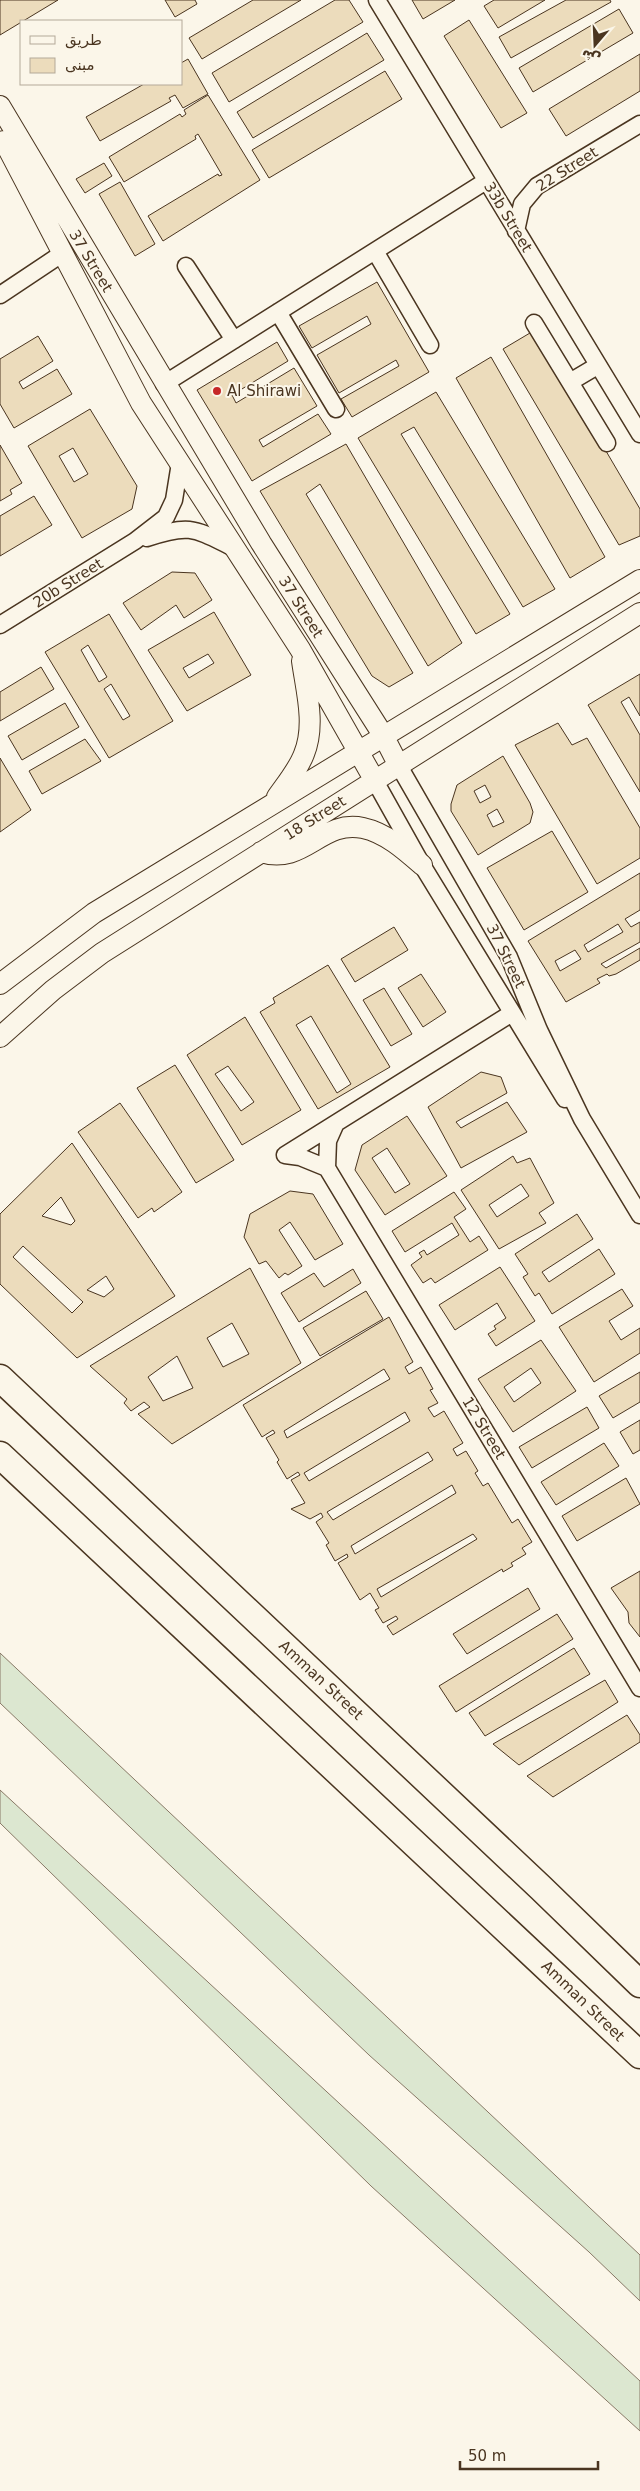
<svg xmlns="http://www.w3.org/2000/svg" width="640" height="2491" font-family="'DejaVu Sans',Vazirmatn,sans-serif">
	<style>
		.grass { fill: #dce7d0; stroke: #887966 }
		.building { fill: #ecdcbc; stroke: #4a3520; fill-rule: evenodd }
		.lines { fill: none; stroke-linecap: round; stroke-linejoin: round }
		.minor-casing { stroke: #4a3520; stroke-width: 19 }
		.tertiary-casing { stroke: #4a3520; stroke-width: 22 }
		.primary-casing { stroke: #4a3520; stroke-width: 29 }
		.minor { stroke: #fbf6e9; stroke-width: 16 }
		.tertiary { stroke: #fbf6e9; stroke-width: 20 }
		.primary { stroke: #fbf6e9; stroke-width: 26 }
		.poi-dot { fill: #c62828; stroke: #fbf6e9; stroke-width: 2 }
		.labels { text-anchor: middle; stroke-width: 4; stroke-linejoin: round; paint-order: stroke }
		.street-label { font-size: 15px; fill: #4a3520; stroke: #fbf6e9 }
		.poi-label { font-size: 15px; fill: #4a3520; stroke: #fbf6e9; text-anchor: start }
	</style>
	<rect width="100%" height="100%" fill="#fbf6e9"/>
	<!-- grass -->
	<path class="grass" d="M0 1653 640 2255V2301L589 2252 369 2055 0 1703Z
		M0 1790 640 2381V2431L371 2186 0 1823Z"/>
	<!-- building -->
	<path class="building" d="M0 0H58L0 35Z
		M165 0H195L197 4 175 17Z
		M253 0H301L202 59 189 38Z
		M335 0H349L363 22 229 102 212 73Z
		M412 0H455L423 19Z
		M494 0H545L498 28 484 6Z
		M566 0H610L611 2 511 58 499 37Z
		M619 9 633 33 533 92 519 68Z
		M469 20 527 113 501 128 444 36Z
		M367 33 384 60 253 138 237 112Z
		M640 54V91L566 136 549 109Z
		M188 59 208 94 183 108 175 95 169 98 171 101 100 141 86 117 144 84H181V63Z
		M385 71 402 99 269 178 252 150Z
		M208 95 260 180 163 241 148 216 218 174 219 176 222 175 198 134 195 136 196 139 124 182 109 157 180 114 182 117 186 114 184 110Z
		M104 163 112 176 85 193 76 179Z
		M120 182 155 244 135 256 99 194Z
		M377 282 429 372 352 417 341 399 399 366 396 360 339 393 317 355 371 324 367 316 312 348 299 326Z
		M535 330 640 509V536L619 545 503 349Z
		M38 336 53 361 19 382 23 389 57 369 72 394 14 428 0 404V359Z
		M277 342 288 361 232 395 236 403 294 368 317 406 259 440 263 447 318 414 331 434 252 481 197 390Z
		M491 357 605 557 570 578 456 378Z
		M436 392 555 589 523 607 414 427 401 434 510 614 476 634 358 438Z
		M90 409 137 486 132 509 82 538 28 446ZM73 448 88 474 74 482 59 456Z
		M346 444 462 643 428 666 320 484 306 494 413 673 389 687 372 676 260 491Z
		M0 445 22 483 10 490 12 494 0 501Z
		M34 496 52 525 0 556V516Z
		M172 572 195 573 212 600 184 618 176 605 141 630 123 603Z
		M214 612 251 675 187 711 148 650ZM208 654 214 663 189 678 183 668Z
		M109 614 173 721 109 758 45 652ZM88 645 107 677 99 682 81 650ZM111 684 130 716 123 720 104 689Z
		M41 667 54 689 0 721V692Z
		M640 674V716L629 697 621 702 640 735V792L588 705Z
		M65 703 79 727 22 760 8 736Z
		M558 723 572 745 587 738 640 828V858L597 884 515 745Z
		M85 739 101 761 42 794 29 771Z
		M503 756 530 803 533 812 530 823 478 855 451 811V804L457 785ZM485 785 491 797 480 803 474 791ZM497 809 504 822 493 827 487 815Z
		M0 758 31 810 0 832Z
		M552 831 588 892 524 930 487 868Z
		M640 873V910L625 919 631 927 640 922V942L601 964 606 968 640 948V960L616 974 609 976 607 974 597 979 600 983 566 1002 528 941ZM618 924 623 932 588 952 584 945ZM575 950 581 959 560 971 555 961Z
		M394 927 408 950 355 982 341 959Z
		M328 965 390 1067 318 1109 260 1012 275 1003 273 998ZM311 1016 351 1084 337 1093 296 1025Z
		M421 974 446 1012 423 1027 398 988Z
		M384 988 412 1034 391 1046 363 1000Z
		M245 1017 301 1110 242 1145 187 1055ZM228 1066 254 1102 241 1111 215 1074Z
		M175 1065 234 1160 196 1183 137 1088Z
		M481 1072 501 1077 507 1093 456 1122 461 1128 507 1102 527 1132 461 1168 428 1107Z
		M120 1103 182 1192 154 1212 152 1208 138 1218 78 1132Z
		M407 1116 447 1176 385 1215 355 1170 362 1145ZM387 1148 410 1184 395 1193 372 1158Z
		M72 1143 175 1296 77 1358 0 1284V1214ZM61 1197 75 1221 71 1225 42 1216ZM23 1246 83 1302 72 1313 13 1257ZM106 1276 114 1289 104 1297 87 1290Z
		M513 1156 517 1163 530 1158 554 1203 539 1213 546 1223 499 1249 461 1190ZM521 1184 529 1196 497 1217 489 1205Z
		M290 1191 313 1194 343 1244 315 1260 290 1222 279 1230 302 1266 288 1275 285 1273 279 1278 266 1261 259 1264 244 1237 250 1214Z
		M454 1192 466 1209 454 1217 470 1242 479 1236 488 1250 435 1283 431 1278 423 1283 411 1265 422 1257 419 1253 424 1250 427 1255 459 1235 452 1223 405 1252 392 1231Z
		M577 1214 593 1239 542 1272 549 1282 599 1249 615 1274 552 1314 539 1293 535 1296 523 1277 528 1274 515 1254Z
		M500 1267 535 1321 496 1346 488 1334 496 1329 494 1326 506 1318 497 1303 455 1330 439 1305Z
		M250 1268 301 1363 172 1444 138 1414 150 1407 144 1402 131 1411 124 1403 127 1399 90 1366ZM232 1323 249 1354 223 1367 207 1338ZM177 1356 193 1388 163 1401 148 1377Z
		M353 1269 361 1283 299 1322 281 1293 314 1273 324 1287Z
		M622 1289 633 1306 609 1321 621 1340 640 1328V1353L594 1382 559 1327Z
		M366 1291 383 1319 320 1356 303 1328Z
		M389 1317 413 1362 405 1367 409 1374 421 1367 433 1389 430 1390 438 1403 428 1408 434 1417 444 1411 463 1443 453 1449 457 1456 466 1451 478 1471 475 1473 483 1486 488 1483 512 1523 518 1519 532 1542 522 1548 526 1554 511 1563 513 1566 503 1572 502 1569 393 1635 387 1626 398 1619 396 1616 383 1623 375 1610 379 1608 370 1593 360 1600 338 1563 348 1557 347 1554 335 1561 326 1545 329 1543 316 1522 323 1517 321 1513 310 1519 291 1509 305 1503 291 1480 300 1475 298 1472 287 1479 277 1462 279 1460 266 1438 275 1433 273 1430 262 1437 243 1405ZM384 1369 390 1379 287 1438 284 1431ZM405 1412 410 1421 309 1481 304 1473ZM428 1452 433 1460 333 1520 327 1512ZM452 1485 456 1493 355 1554 351 1546ZM473 1534 477 1539 381 1597 377 1589Z
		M541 1340 576 1391 513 1432 478 1379ZM531 1368 541 1383 514 1402 504 1387Z
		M640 1372V1402L613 1418 599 1396Z
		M587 1407 599 1428 532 1468 519 1447Z
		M640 1420V1450L633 1454 620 1432Z
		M604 1443 619 1466 556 1505 541 1482Z
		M626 1478 640 1504 577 1541 562 1516Z
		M640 1571V1637L629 1623 628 1612 611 1588Z
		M528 1588 540 1609 467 1654 453 1634Z
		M557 1614 573 1639 456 1712 439 1686Z
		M574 1648 590 1674 485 1736 469 1713Z
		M605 1680 618 1702 519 1765 493 1744Z
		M627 1715 640 1735V1742L553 1797 527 1776Z"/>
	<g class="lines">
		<defs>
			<path id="minor" d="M377 0 640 434
				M516 231 522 204 537 186 640 124
				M375 251 430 345
				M186 266 234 340
				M0 295 63 253
				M278 312 336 409
				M534 323 607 443
				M570 382 597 366
				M164 384 486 181
				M147 538C191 523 195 529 236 549
				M0 625 135 541 166 517 174 500 180 463
				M399 766 509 957 539 1030 582 1119 640 1215
				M375 781 422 865 565 1099
				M336 1123 328 1141 327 1168 640 1688
				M285 1155 512 1013
				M285 1155 300 1157 327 1168"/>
			<path id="tertiary" d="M0 106 261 543 383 735 399 766
				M4 141 141 403 300 649 375 781
				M277 797C286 784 298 770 304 754 316 725 306 690 302 661
				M261 852C304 866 321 819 363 828 386 833 405 850 422 865
				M0 984 94 913 640 580
				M0 1037 53 990 102 953 640 613"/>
			<path id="primary" d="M0 1378 541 1888 640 1984
				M0 1455 640 2055"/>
		</defs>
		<!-- minor casing -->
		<use href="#minor" class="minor-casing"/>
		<!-- tertiary casing -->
		<use href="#tertiary" class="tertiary-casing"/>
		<!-- primary casing -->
		<use href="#primary" class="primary-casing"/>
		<!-- minor -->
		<use href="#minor" class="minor"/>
		<!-- tertiary -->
		<use href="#tertiary" class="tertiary"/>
		<!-- primary -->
		<use href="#primary" class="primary"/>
	</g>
	<!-- markers -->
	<circle class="poi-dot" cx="217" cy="391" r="5"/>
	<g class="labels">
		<!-- street labels -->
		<g class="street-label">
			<text transform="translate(567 169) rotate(-32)" y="5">22 Street</text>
			<text transform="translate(508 217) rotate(59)" y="5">33b Street</text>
			<text transform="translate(91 261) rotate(59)" y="5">37 Street</text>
			<text transform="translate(68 583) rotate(-32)" y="5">20b Street</text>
			<text transform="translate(301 607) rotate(58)" y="5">37 Street</text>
			<text transform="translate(315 818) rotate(-32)" y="5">18 Street</text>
			<text transform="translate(506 956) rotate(64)" y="5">37 Street</text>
			<text transform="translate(484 1428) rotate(59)" y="5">12 Street</text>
			<text transform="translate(321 1680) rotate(43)" y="5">Amman Street</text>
			<text transform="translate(583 2001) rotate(44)" y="5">Amman Street</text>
		</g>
		<!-- poi labels -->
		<g class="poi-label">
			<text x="227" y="396">Al Shirawi</text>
		</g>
	</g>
	<!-- legend -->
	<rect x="20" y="20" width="162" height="65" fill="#fbf6e9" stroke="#b4a999"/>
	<rect x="30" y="36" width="25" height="8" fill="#fbf6e9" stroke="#b4a999"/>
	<text x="65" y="45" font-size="15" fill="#4a3520">طريق</text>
	<rect x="30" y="58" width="25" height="15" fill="#ecdcbc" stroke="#b4a999"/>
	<text x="65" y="70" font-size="15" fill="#4a3520">مبنى</text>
	<!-- north arrow -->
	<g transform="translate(595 45) rotate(199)" stroke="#fbf6e9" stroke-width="4" paint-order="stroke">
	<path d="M0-4L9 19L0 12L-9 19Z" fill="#4a3520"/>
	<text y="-8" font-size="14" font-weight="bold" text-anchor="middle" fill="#4a3520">ش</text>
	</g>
	<!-- scale -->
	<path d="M460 2461v8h138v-8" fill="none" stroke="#4a3520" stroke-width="2.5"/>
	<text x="468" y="2461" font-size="15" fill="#4a3520" stroke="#fbf6e9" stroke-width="4" paint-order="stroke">50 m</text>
</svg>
